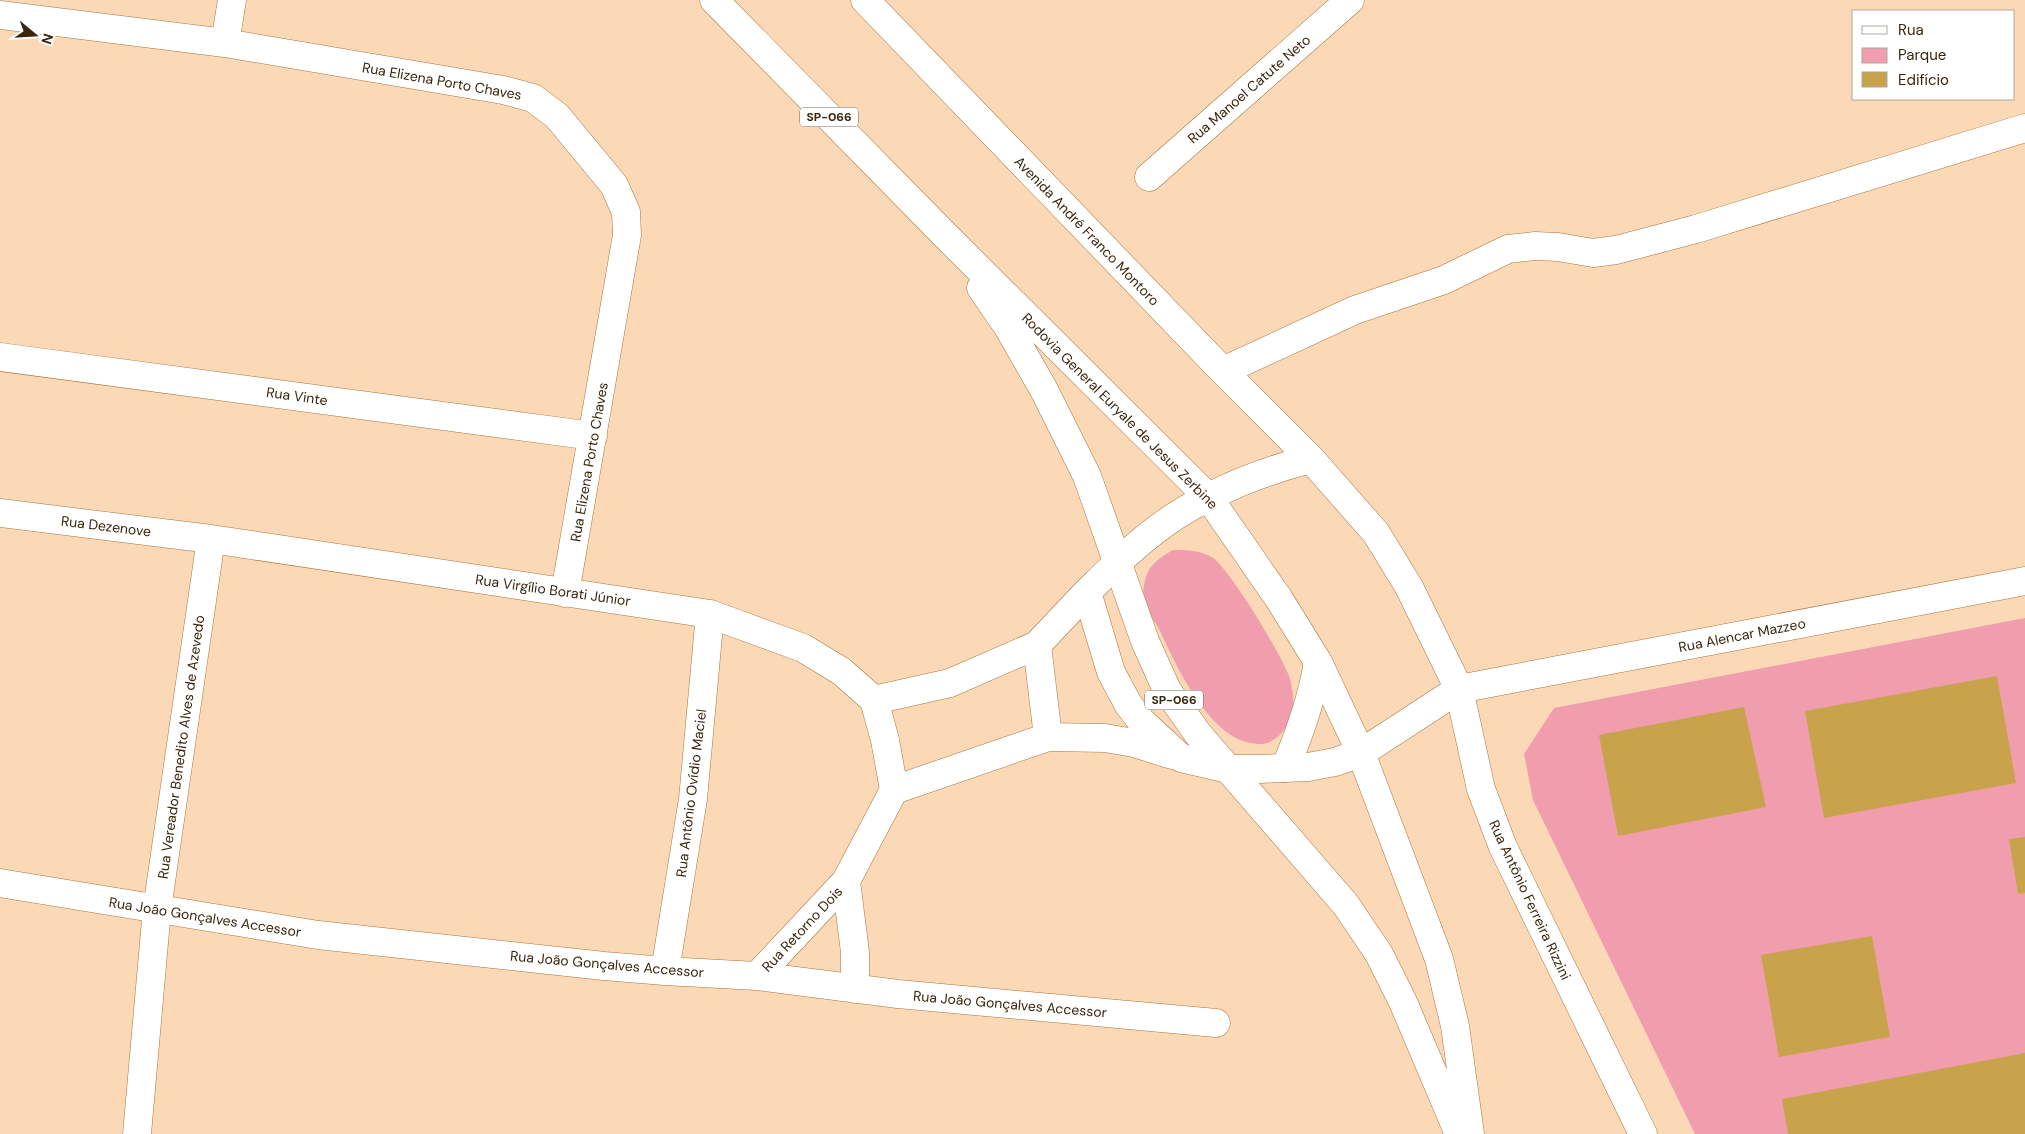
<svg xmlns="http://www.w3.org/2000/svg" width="2025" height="1134" font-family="'DM Sans',sans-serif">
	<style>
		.green { fill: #f09dae }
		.building { fill: #c9a34c }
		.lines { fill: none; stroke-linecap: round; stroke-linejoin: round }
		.minor-casing { stroke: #a7743c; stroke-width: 29 }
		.primary-casing { stroke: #a7743c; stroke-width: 29 }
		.minor { stroke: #fff; stroke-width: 28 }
		.primary { stroke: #fff; stroke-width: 28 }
		.labels { text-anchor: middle; stroke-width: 4; stroke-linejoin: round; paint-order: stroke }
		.shield { fill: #fff; stroke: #756656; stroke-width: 1 }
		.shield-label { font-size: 12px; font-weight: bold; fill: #3a250d }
		.street-label { font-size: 14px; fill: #3a250d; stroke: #fff }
	</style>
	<rect width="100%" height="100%" fill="#fbd9b7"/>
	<!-- green -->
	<path class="green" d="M1173 550C1186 550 1201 550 1213 558 1231 571 1283 657 1290 679 1292 688 1294 697 1293 706 1290 722 1285 734 1270 742 1263 745 1258 744 1251 743 1208 736 1176 665 1159 629 1154 620 1143 604 1143 595 1145 569 1152 562 1173 550Z
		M2025 618V1134H1695L1533 800 1524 754 1554 708Z"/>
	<!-- building -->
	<path class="building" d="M1997 676 2016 783 1824 818 1805 711Z
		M1744 707 1766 807 1618 836 1599 735Z
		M2025 837V893L2018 894 2009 839Z
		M1872 936 1890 1037 1779 1057 1761 955Z
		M2025 1053V1134H1788L1782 1099Z"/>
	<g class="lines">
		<defs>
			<path id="minor" d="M865 0 1223 371 1311 459 1376 533 1409 587 1459 689 1481 789 1503 847 1643 1134
				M0 15 225 43 503 90 533 98 557 116 614 185 626 212 627 235 565 593
				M225 43 232 0
				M1149 177 1350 0
				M0 357 593 436
				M1223 371 1355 310 1444 280 1508 249 1535 246 1558 247 1593 253 1616 250 1696 229 2025 128
				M1311 459C1264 471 1218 489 1177 515 1144 536 1115 565 1087 592L1111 672 1128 704 1141 721 1181 758 1229 769H1259L1308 767 1335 762 1361 753 1459 689 2025 581
				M0 513 211 539 710 614 803 648 841 671 874 700
				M1037 645 1048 737
				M874 700 950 683 1037 645 1087 592
				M894 790 1048 737 1105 738 1134 743 1172 755
				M0 883 318 935 604 966 665 971 757 976 898 994 1216 1023
				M665 971 693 799 710 614
				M757 976 846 881
				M855 989V952L846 881 894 790 885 740 874 700
				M137 1134 157 909 211 539"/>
			<path id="primary" d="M714 0 944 234 1209 498 1279 599 1318 662 1361 753 1439 959 1455 1026 1470 1134
				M981 288 1008 327 1044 390 1087 476 1145 641 1167 690 1198 734 1346 905 1379 954 1403 1002 1459 1134
				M1285 768C1300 733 1312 699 1318 662"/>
		</defs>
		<!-- minor casing -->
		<use href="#minor" class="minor-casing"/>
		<!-- primary casing -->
		<use href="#primary" class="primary-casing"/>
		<!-- minor -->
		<use href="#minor" class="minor"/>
		<!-- primary -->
		<use href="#primary" class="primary"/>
	</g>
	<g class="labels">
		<!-- shield labels -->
		<g class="shield">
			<rect x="800" y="107.5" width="58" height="19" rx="4"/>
			<rect x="1145" y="690.5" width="58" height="19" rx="4"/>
		</g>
		<g class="shield-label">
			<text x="829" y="121">SP-066</text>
			<text x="1174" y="704">SP-066</text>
		</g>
		<!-- street labels -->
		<g class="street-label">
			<text transform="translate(442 81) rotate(10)" y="5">Rua Elizena Porto Chaves</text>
			<text transform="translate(1249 89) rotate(-41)" y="5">Rua Manoel Catute Neto</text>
			<text transform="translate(1087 231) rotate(46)" y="5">Avenida André Franco Montoro</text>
			<text transform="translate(297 396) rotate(8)" y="5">Rua Vinte</text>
			<text transform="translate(1120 411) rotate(45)" y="5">Rodovia General Euryale de Jesus Zerbine</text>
			<text transform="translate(589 462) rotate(-80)" y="5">Rua Elizena Porto Chaves</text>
			<text transform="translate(106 526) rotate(7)" y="5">Rua Dezenove</text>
			<text transform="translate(553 590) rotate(8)" y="5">Rua Virgílio Borati Júnior</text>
			<text transform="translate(1742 635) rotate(-11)" y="5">Rua Alencar Mazzeo</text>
			<text transform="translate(181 747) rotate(-82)" y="5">Rua Vereador Benedito Alves de Azevedo</text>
			<text transform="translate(691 793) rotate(-83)" y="5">Rua Antônio Ovídio Maciel</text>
			<text transform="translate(1530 900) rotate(65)" y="5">Rua Antônio Ferreira Rizzini</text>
			<text transform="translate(205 917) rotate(9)" y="5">Rua João Gonçalves Accessor</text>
			<text transform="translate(802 929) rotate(-47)" y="5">Rua Retorno Dois</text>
			<text transform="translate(607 964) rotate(5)" y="5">Rua João Gonçalves Accessor</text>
			<text transform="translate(1010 1004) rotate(5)" y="5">Rua João Gonçalves Accessor</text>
		</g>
	</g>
	<!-- legend -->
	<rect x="1852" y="10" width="162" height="90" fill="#ffffff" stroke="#b0a89e"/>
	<rect x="1862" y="26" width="25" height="8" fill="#ffffff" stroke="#b0a89e"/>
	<text x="1898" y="35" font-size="15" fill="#3a250d">Rua</text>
	<rect x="1862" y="48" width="25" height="15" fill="#f09dae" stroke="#b0a89e"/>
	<text x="1898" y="60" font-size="15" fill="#3a250d">Parque</text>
	<rect x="1862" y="72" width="25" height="15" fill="#c9a34c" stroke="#b0a89e"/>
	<text x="1898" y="85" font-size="15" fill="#3a250d">Edifício</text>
	<!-- north arrow -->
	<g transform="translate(35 35) rotate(108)" stroke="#ffffff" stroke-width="4" paint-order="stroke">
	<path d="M0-4L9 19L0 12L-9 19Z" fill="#3a250d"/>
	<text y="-8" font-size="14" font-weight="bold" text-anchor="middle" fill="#3a250d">N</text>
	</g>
</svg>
